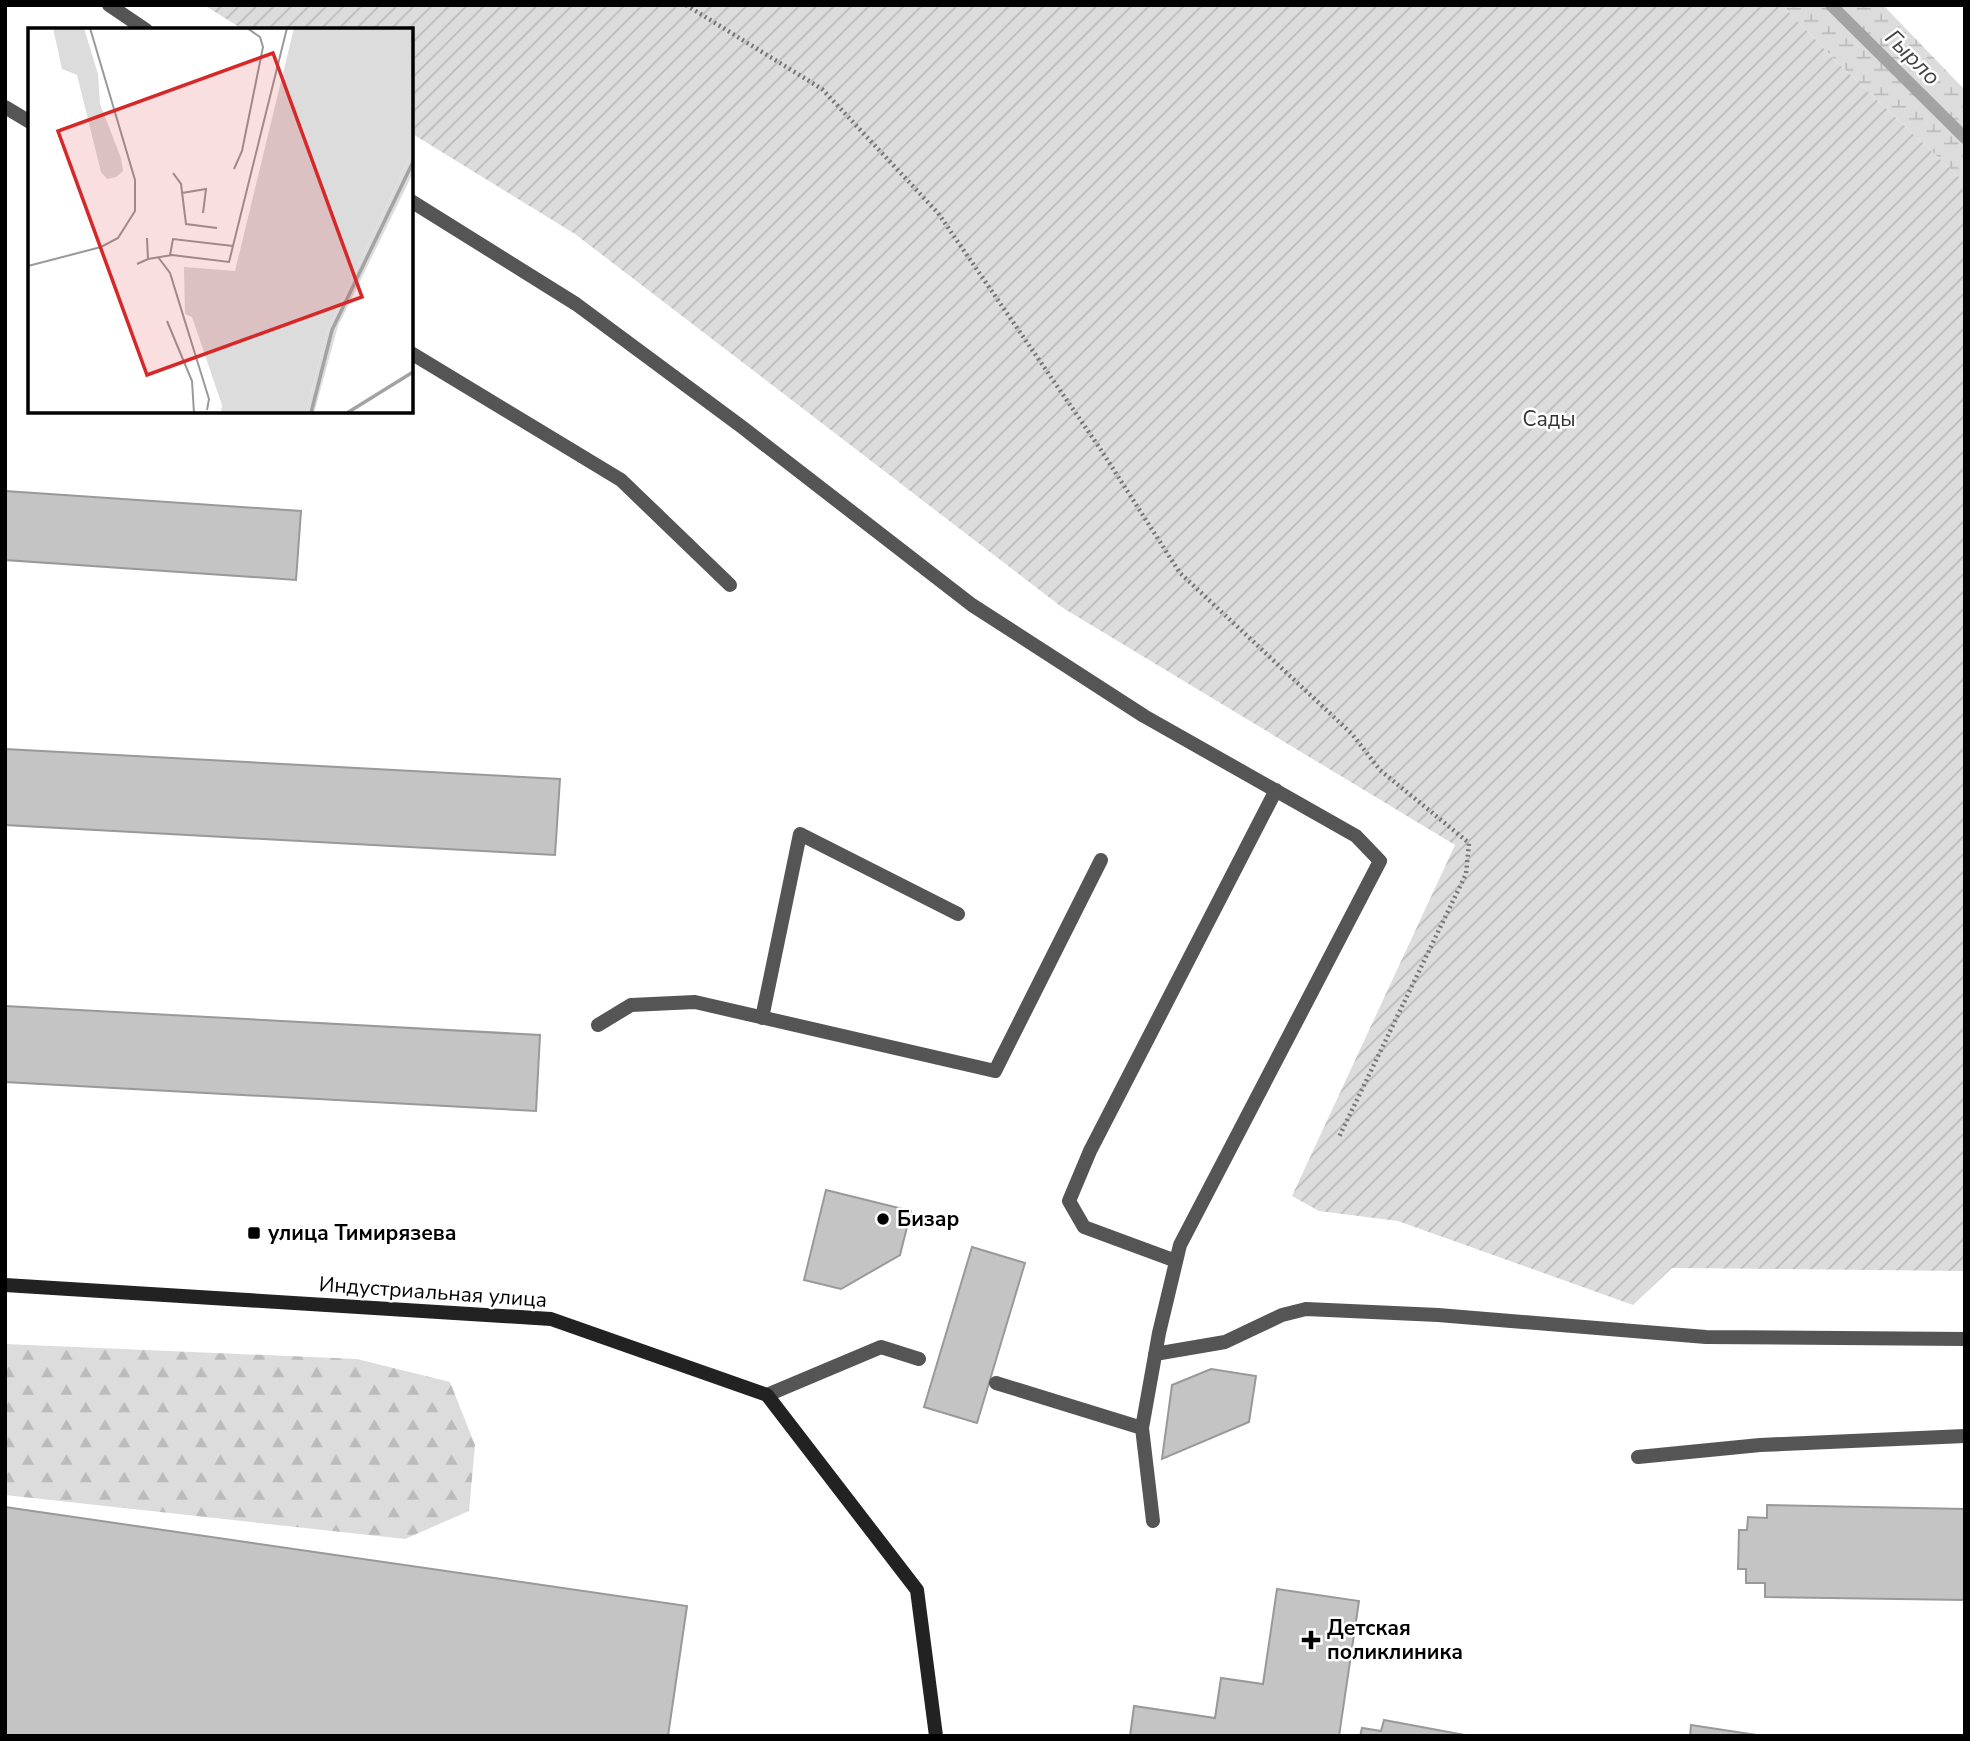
<svg xmlns="http://www.w3.org/2000/svg" width="1970" height="1741" font-family="'Nunito Sans',sans-serif">
	<style>
		.forest { fill: url(#forest-firs) }
		.wetland { fill: url(#wetland-marsh) }
		.garden { fill: url(#garden-furrows) }
		.lines { fill: none; stroke-linecap: round; stroke-linejoin: round }
		.stream { stroke: #a3a3a3; stroke-width: 12 }
		.building { fill: #c4c4c4; stroke: #999; stroke-width: 2 }
		.path { stroke: #777; stroke-width: 4.5; stroke-dasharray: 2 3.5; stroke-linecap: butt }
		.lane { stroke: #555; stroke-width: 14 }
		.secondary { stroke: #222; stroke-width: 14 }
		.poi-dot { fill: #000; stroke: #fff; stroke-width: 2.5 }
		.labels { text-anchor: middle; stroke-width: 5; stroke-linejoin: round; paint-order: stroke }
		.park-label { font-size: 21px; fill: #333; stroke: #fff }
		.poi-label { font-size: 21px; font-weight: bold; fill: #000; stroke: #fff; text-anchor: start }
		.street-label { font-size: 21px; fill: #000; stroke: #fff }
		.water-label { font-size: 23px; font-style: italic; fill: #444; stroke: #fff }
		.inset-river { fill: none; stroke: #a3a3a3; stroke-width: 3.5 }
		.inset-road { fill: none; stroke: #999; stroke-width: 2 }
		.view { fill: #d62828; fill-opacity: 0.15; stroke: #d62828; stroke-width: 3.5 }
		.inset-edge { fill: none; stroke: #000; stroke-width: 3.5 }
	</style>
	<defs>
		<pattern id="forest-firs" width="22" height="20" patternUnits="userSpaceOnUse" patternTransform="scale(1.75)"><rect width="22" height="20" fill="#dcdcdc"/><path d="M5 1l3.5 6h-7zM16 11l3.5 6h-7z" fill="#bbb"/></pattern>
		<pattern id="wetland-marsh" width="20" height="14" patternUnits="userSpaceOnUse" patternTransform="scale(1.75)"><rect width="20" height="14" fill="#dcdcdc"/><path d="M1 5h8M5 5V1M11 12h8M15 12V8" fill="none" stroke="#bbb"/></pattern>
		<pattern id="garden-furrows" width="10" height="10" patternUnits="userSpaceOnUse" patternTransform="scale(1.75)"><rect width="10" height="10" fill="#dcdcdc"/><path d="M-1 1l2-2M0 10L10 0M9 11l2-2" fill="none" stroke="#bbb"/></pattern>
	</defs>
	<rect width="100%" height="100%" fill="#fff"/>
	<!-- forest -->
	<path class="forest" d="M5 1344 357 1359 450 1382 475 1445 469 1511 405 1539 5 1495Z"/>
	<!-- wetland -->
	<path class="wetland" d="M1782 5H1883L1965 90V183L1838 63Z"/>
	<!-- garden -->
	<path class="garden" d="M204 5H1782L1838 63 1965 183V1271L1672 1268 1633 1305 1398 1221 1319 1211 1292 1196 1455 845 1063 608 575 234 411 133V30H244Z"/>
	<g class="lines">
		<!-- stream -->
		<path class="stream" d="M1831 5 1965 138"/>
	</g>
	<!-- building -->
	<path class="building" d="M5 491 301 511 296 580 5 560Z
		M5 749 560 779 555 855 5 825Z
		M5 1006 540 1035 536 1111 5 1082Z
		M826 1190 911 1211 900 1255 841 1289 804 1280Z
		M972 1247 1025 1263 977 1423 924 1407Z
		M1211 1369 1256 1376 1249 1422 1162 1459 1172 1385Z
		M1767 1505 1965 1509V1600L1765 1597V1583H1746V1569H1738L1739 1530H1747L1748 1517 1767 1518Z
		M5 1507 687 1606 668 1736H5Z
		M1277 1589 1359 1601 1339 1736H1130L1134 1706 1215 1718 1221 1678 1263 1684Z
		M1384 1720 1470 1736H1360L1362 1728 1381 1731Z
		M1691 1725 1763 1736H1690Z"/>
	<g class="lines">
		<!-- path -->
		<path class="path" d="M686 5 822 89 938 213 1099 447 1180 573 1352 734 1380 770 1469 843 1466 874 1339 1137"/>
		<!-- lane -->
		<path class="lane" d="M109 5 146 30
			M5 107 30 122
			M411 201 576 304 742 427 972 605 1144 716 1356 836 1380 861 1180 1245 1159 1333 1142 1428
			M411 353 621 480 730 585
			M762 1018 800 834 958 914
			M598 1025 631 1005 695 1002 995 1071 1101 860
			M1176 1261 1084 1227 1069 1201 1090 1151 1276 790
			M1155 1354 1225 1342 1282 1315 1306 1309 1438 1315 1706 1337 1965 1339
			M996 1383 1142 1428 1153 1521
			M767 1395 881 1347 919 1359
			M1638 1457 1760 1445 1965 1436"/>
		<!-- secondary -->
		<path class="secondary" d="M5 1285 551 1319 767 1395 917 1590 936 1736"/>
	</g>
	<!-- markers -->
	<g class="poi-dot">
		<circle cx="883" cy="1219" r="7"/>
		<rect x="247" y="1226" width="14" height="14" rx="3.5"/>
		<path d="M1307.5 1629.5h7v7h7v7h-7v7h-7v-7h-7v-7h7z"/>
	</g>
	<g class="labels">
		<!-- park labels -->
		<g class="park-label">
			<text x="1549" y="426">Сады</text>
		</g>
		<!-- poi labels -->
		<g class="poi-label">
			<text x="897" y="1226">Бизар</text>
			<text x="268" y="1240">улица Тимирязева</text>
			<text x="1327" y="1635">Детская<tspan x="1327" dy="24">поликлиника</tspan></text>
		</g>
		<!-- street labels -->
		<g class="street-label">
			<text transform="translate(433 1292) rotate(4)" y="7">Индустриальная улица</text>
		</g>
		<!-- water labels -->
		<g class="water-label">
			<text transform="translate(1913 57) rotate(45)" y="8">Гырло</text>
		</g>
	</g>
	<!-- overview -->
	<g transform="translate(28 28)">
		<rect width="385" height="385" fill="#fff"/>
		<path d="M25 0H56L70 46 72 76 93 130 95 143 88 149 79 151 73 144 49 47 34 41Z" fill="#dcdcdc"/>
		<path d="M385 122V145L310 298 286 385H278L299 304Z" fill="#dcdcdc"/>
		<path d="M266 0H385V122L299 304 278 385H193L194 377 164 289 157 286 156 239 207 243Z" fill="#dcdcdc"/>
		<path class="inset-river" d="M283 385 304 302 385 134M319 385 385 344"/>
		<path class="inset-road" d="M206 141 214 123 235 19 232 9 219 0M145 145 153 156 158 196 189 200M154 165 178 161 175 185M142 227 145 211 205 218M130 229 142 245 181 371 179 382M120 231 144 227 201 234 259 0M109 236 120 231 119 210M0 238 73 219 90 210 107 183V152L62 0M139 293 164 353 166 385"/>
		<path class="view" d="M245 25 334 269 119 347 30 103Z"/>
		<rect width="385" height="385" class="inset-edge"/>
	</g>
	<!-- border -->
	<rect width="1970" height="1741" fill="none" stroke="#000000" stroke-width="14"/>
</svg>
